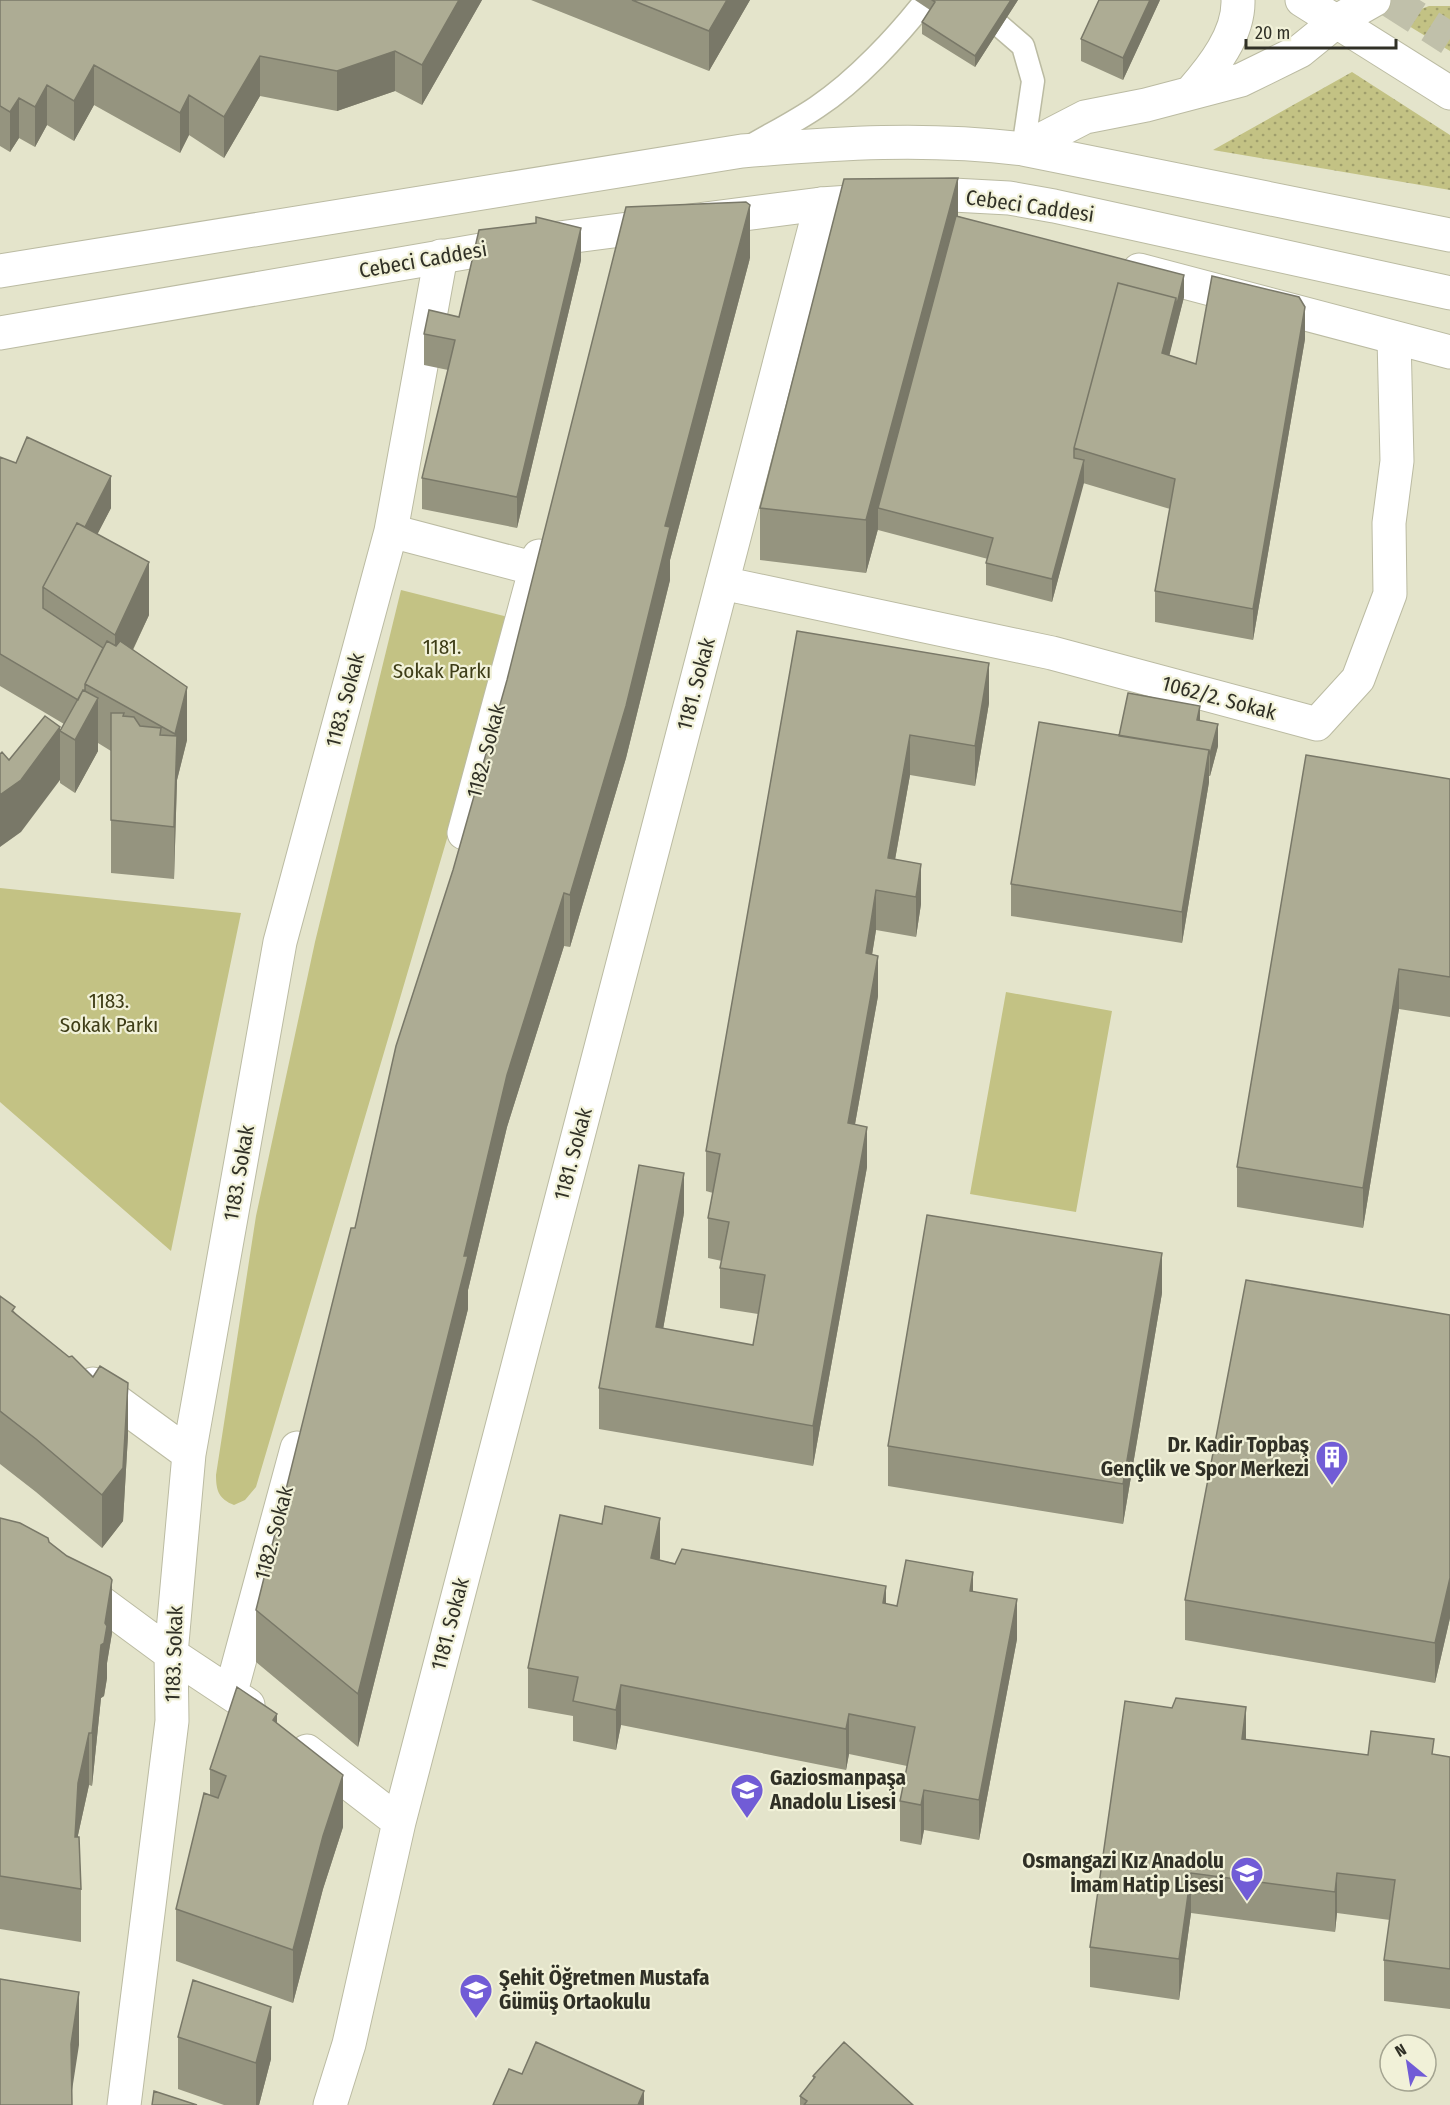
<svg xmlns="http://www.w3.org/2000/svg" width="1450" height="2105" font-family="'Fira Sans Condensed',sans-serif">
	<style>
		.grass { fill: url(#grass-dots) }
		.green { fill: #c3c284 }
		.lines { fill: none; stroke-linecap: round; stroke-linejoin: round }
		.primary-tunnel { stroke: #c0c0aa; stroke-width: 33; stroke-dasharray: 33 16; stroke-linecap: butt }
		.lane-casing { stroke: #bbbba2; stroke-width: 25 }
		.street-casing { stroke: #bbbba2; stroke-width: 35 }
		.primary-casing { stroke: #bbbba2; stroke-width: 35 }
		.lane { stroke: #fff; stroke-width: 22 }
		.street { stroke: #fff; stroke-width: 33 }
		.primary { stroke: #fff; stroke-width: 33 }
		.wall { fill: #95947f }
		.shaded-wall { fill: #797868 }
		.building { fill: #adac94; stroke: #797868; stroke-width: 1.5 }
		.labels { text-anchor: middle; stroke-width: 4.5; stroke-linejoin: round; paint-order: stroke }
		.street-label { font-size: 21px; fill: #303026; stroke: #f1f1d8 }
		.park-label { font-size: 21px; fill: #3e3d17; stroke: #f1f1d8 }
		.poi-label { font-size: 21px; font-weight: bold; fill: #303026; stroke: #f1f1d8; text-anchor: end }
	</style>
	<defs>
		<pattern id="grass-dots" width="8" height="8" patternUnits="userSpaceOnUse" patternTransform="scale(1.5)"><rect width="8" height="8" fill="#c3c284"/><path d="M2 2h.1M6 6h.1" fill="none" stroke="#9f9e6c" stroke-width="1.8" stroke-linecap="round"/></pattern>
	</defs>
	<rect width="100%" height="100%" fill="#e4e4cb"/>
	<!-- grass -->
	<path class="grass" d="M1429 6H1450V51L1404 23 1416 11Z
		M1352 72 1450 135V190L1213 150Z"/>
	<!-- green -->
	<path class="green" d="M401 590 512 618 256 1487 245 1500 234 1505C219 1499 216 1491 216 1475L256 1216 315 942Z
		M0 888 241 913 171 1251 0 1102Z
		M1006 992 1112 1011 1076 1212 970 1194Z"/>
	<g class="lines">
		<!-- primary-tunnel -->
		<path class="primary-tunnel" d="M1389 0 1450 39"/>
		<defs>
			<path id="lane" d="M963 0 979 8 1023 46 1033 81 1023 149
				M749 147C771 134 795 122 817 107 856 81 897 37 926 0"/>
			<path id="street" d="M391 531 536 569
				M722 583 1052 653 1317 724 1358 679 1390 594 1389 523 1397 461 1394 338
				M464 833 539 556
				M93 1384 189 1454
				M76 1584 171 1654 248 1705
				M231 1692 297 1448
				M307 1751 399 1822
				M124 2105 172 1721 171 1654 189 1454 280 942 391 531 441 256
				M330 2105 349 2044 399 1822 821 204"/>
			<path id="primary" d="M1302 0 1450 93
				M1192 91C1213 67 1239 34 1238 0
				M1023 149 1085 117 1146 105 1241 80 1300 51 1337 21 1374 0
				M1139 270 1450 352
				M0 271 742 151C837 143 928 137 1023 149L1450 235
				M0 333 528 242 821 204 953 195 1009 198 1054 206 1450 293"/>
		</defs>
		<!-- lane casing -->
		<use href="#lane" class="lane-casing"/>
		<!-- street casing -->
		<use href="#street" class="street-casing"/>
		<!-- primary casing -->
		<use href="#primary" class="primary-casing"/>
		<!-- lane -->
		<use href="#lane" class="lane"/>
		<!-- street -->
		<use href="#street" class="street"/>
		<!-- primary -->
		<use href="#primary" class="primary"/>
	</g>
	<!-- wall -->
	<path class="wall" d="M0 0H482L422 105 395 91 337 111 260 96 224 158 189 135 180 153 94 105 74 141 47 125 35 147 19 138 10 152 0 146Z
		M531 0H750L709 71Z
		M915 0H1018L975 67 922 34V22L930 10Z
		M1160 0 1123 80 1081 61V39Z
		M958 216 1184 297 1169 355 1196 364 1305 339 1253 640 1155 622V591L1170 509 1083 483 1052 602 986 585V563L988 559 878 530V529L866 573 760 560V508Z
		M536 217 581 260 517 528 422 509V478L448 370 424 365V334L459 317 536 223Z
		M750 258 670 560V580L626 758 570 947 564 946 507 1127 468 1290V1309L358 1747 256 1662V1610L355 1228Z
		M0 457 111 508 97 534 149 615 133 650 187 740 177 780 174 879 111 873V751L98 743V751L75 793 60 783V731L64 724 0 686Z
		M797 631 989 703 975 786 910 775 895 860 921 904 916 937 876 930 872 954 878 996 855 1124 867 1167 813 1466 599 1429V1388L684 1213 663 1329 753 1345 758 1314 720 1308V1268L722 1261 708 1258V1218L713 1193 706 1191V1151Z
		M1200 720 1218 746 1210 776H1209V782L1182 943 1011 916V884L1119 736Z
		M1450 779V1017L1399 1009 1363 1228 1237 1207V1167Z
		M1162 1293 1123 1524 888 1486V1446Z
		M0 1296 128 1435 123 1521 102 1548 36 1492 0 1464Z
		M1450 1315V1618L1435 1683 1185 1640V1600Z
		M0 1518 49 1542 112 1633 107 1663V1678L104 1696 101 1698 92 1786 89 1785 78 1835 81 1889V1942L0 1929Z
		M660 1558 659 1560 897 1606 973 1591 1017 1639 979 1840 924 1830 921 1845 900 1841V1801L907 1766 849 1754 846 1770 621 1725 616 1750 573 1741V1716L528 1708V1668Z
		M277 1724 343 1827 323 1889 293 2003 176 1961V1909L210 1795V1769Z
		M1246 1740 1368 1755H1434L1450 1757V2009L1384 2001V1960L1390 1920 1337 1913 1335 1932 1191 1913 1179 2000 1090 1987V1947Z
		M178 2037 271 2059 259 2105H224L178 2089Z
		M813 2076 913 2105H800V2096L813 2081Z"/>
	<!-- shaded-wall -->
	<path class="shaded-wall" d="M459 0H482L422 105V65Z
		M727 0H750L709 71V31Z
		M1011 0H1018L975 67V56Z
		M1150 0H1160L1123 80V58Z
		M395 51V91L337 111V71Z
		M260 56V96L224 158V117Z
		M94 65V105L74 141V101Z
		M47 85V125L35 147V107Z
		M189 95V135L180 153V113Z
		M19 98V138L10 152V112Z
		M958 178V231L878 508V529L866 573V520Z
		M750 205V258L670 560V580L626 758 570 947V895L665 526Z
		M581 228V260L517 528V497Z
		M1184 275V297L1162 385V353L1176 298Z
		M1305 307V339L1253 640V609Z
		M1084 460V483L1052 602V579Z
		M111 476V508L63 601 51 593Z
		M149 562V615L115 687V635Z
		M989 663V703L975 786V746Z
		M187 687V740L177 780 174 879 175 734Z
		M98 698V751L75 793V740Z
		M1200 706V729L1197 720Z
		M1218 724V746L1210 776V754Z
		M60 727V780L21 832 0 847V795Z
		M910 735V775L889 893 888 858Z
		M1209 750V782L1182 943V912Z
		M921 864V904L916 937V897Z
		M876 890V930L866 993V953Z
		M564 893V946L507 1127 468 1290V1309L358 1747V1694L507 1075Z
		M878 956V996L848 1163V1123Z
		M1399 969V1009L1363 1228V1188Z
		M867 1127V1167L813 1466V1426Z
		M684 1173V1213L656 1368V1327Z
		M1162 1253V1293L1123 1524V1484Z
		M128 1383V1435L123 1521 102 1548V1495Z
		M660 1518V1558L651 1598V1558Z
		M973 1572V1613L970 1591Z
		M1450 1578V1618L1435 1683V1643Z
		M112 1580V1633L107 1663V1678L104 1696 101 1698 92 1786V1733L101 1645Z
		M886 1586V1626L883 1603Z
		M1017 1599V1639L979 1840V1800Z
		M621 1685V1725L616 1750V1710Z
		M1246 1707V1747L1242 1739Z
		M277 1714V1767L273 1720Z
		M849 1714V1754L846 1770V1729Z
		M89 1733V1785L78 1835 75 1889V1837L78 1783Z
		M343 1775V1827L323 1889 293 2003V1950L323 1836Z
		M924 1790V1830L921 1845V1805Z
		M1191 1873V1913L1179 2000V1959Z
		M1337 1873V1913L1335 1932V1892Z
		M79 1992V2045L71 2097V2044Z
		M271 2007V2059L259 2105H256V2063Z
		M644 2091V2105H638Z"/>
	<!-- building -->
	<path class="building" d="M0 0H459L422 65 395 51 337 71 260 56 224 117 189 95 180 113 94 65 74 101 47 85 35 107 19 98 10 112 0 106Z
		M632 0H727L709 31Z
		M932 0H1011L975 56 922 22 935 2Z
		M1099 0H1150L1123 58 1081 39Z
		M958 178 866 520 760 508 844 179Z
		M746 202 750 205 665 526 670 527 626 706 570 895 564 893 507 1075 464 1256H468L358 1694 256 1610 351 1228H355L396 1046 453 870 507 680 626 207Z
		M956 216 1184 275 1176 308V298L1118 283 1074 448V458L1084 460 1052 579 986 563 993 538 878 508Z
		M536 217 581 228 517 497 422 478 455 340 424 334 429 310 459 317 479 230 536 223Z
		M1212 276 1299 297 1305 307 1253 609 1155 591 1175 479 1074 448 1118 283 1176 298 1162 353 1196 364Z
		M27 437 111 476 85 527 77 523 43 587V608L103 648 85 684V691L83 690 78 700 0 654V457L16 463Z
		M77 523 149 562 115 635 43 587Z
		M797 631 989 663 975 746 910 735 888 858 921 864 916 897 876 890 866 953 878 956 848 1123 867 1127 813 1426 599 1388 639 1165 684 1173 656 1327 753 1345 765 1275 720 1268 729 1222 708 1218 720 1154 706 1151Z
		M107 641 116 646 120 641 187 687 175 734 85 684Z
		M83 690 98 698 75 740 60 731Z
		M1128 693 1200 706 1197 720 1218 724 1210 754 1209 750 1119 736Z
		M111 713H124L123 716 134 717 140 726 161 728 160 735 177 736 174 827 111 820Z
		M45 716 60 727 21 780 0 795V754L2 752 9 760Z
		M1039 722 1209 750 1182 912 1011 884Z
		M1306 755 1450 779V977L1399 969 1363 1188 1237 1167Z
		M927 1215 1162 1253 1123 1484 888 1446Z
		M1246 1280 1450 1315V1578L1435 1643 1185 1600Z
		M0 1296 15 1307 12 1311 69 1357 72 1356 93 1377 100 1366 128 1383 123 1468 102 1495 36 1439 0 1411Z
		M605 1506 660 1518 651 1558 675 1564 682 1549 886 1586 883 1603 897 1606 906 1560 973 1572 970 1591 1017 1599 979 1800 924 1790 921 1805 900 1801 915 1727 849 1714 846 1729 621 1685 616 1710 573 1701 578 1677 528 1668 560 1515 602 1524Z
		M0 1518 20 1523 48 1538 49 1542 67 1556 110 1577 112 1580 105 1623 107 1626 104 1643 101 1645 92 1733H89L78 1783 75 1837H79L81 1889 0 1876Z
		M237 1687 277 1714 273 1720 343 1775 323 1836 293 1950 176 1909 204 1793 218 1798 226 1776 210 1769Z
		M1176 1698 1246 1707 1242 1739 1368 1755 1371 1731 1434 1739 1432 1754 1450 1757V1969L1384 1960 1395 1880 1337 1873 1335 1892 1191 1873 1179 1959 1090 1947 1125 1701 1172 1708Z
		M0 1979 79 1992 71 2044 72 2105H0Z
		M193 1980 271 2007 256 2063 178 2037Z
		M536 2042 644 2091 638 2105H493L509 2069 522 2074Z
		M844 2042 913 2105H804L807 2101 800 2096 815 2077 813 2076Z
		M154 2091 197 2105H152Z"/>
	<!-- icons -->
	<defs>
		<symbol id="building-pin" viewBox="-11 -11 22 30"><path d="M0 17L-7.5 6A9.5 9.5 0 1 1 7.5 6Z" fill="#715cd6" stroke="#f1f1d8"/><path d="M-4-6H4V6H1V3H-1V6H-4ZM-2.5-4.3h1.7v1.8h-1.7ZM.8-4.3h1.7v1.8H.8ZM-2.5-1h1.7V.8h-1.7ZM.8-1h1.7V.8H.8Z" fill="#fff"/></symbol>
		<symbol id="school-pin" viewBox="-11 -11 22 30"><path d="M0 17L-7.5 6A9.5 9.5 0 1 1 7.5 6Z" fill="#715cd6" stroke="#f1f1d8"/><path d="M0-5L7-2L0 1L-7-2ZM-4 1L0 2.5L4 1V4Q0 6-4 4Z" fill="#fff"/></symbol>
	</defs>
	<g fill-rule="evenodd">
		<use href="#building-pin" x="1313" y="1438" width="38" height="52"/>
		<use href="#school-pin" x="728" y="1771" width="38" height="52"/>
		<use href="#school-pin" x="1228" y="1854" width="38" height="52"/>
		<use href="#school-pin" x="457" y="1971" width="38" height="52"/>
	</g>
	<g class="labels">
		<!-- street labels -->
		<g class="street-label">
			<text transform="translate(1030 206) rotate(8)" y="7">Cebeci Caddesi</text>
			<text transform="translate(423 260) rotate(-10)" y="7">Cebeci Caddesi</text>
			<text transform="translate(696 684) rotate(-75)" y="7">1181. Sokak</text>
			<text transform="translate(1219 698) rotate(15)" y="7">1062/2. Sokak</text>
			<text transform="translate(345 700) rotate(-75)" y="7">1183. Sokak</text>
			<text transform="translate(486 751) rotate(-75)" y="7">1182. Sokak</text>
			<text transform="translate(573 1154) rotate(-75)" y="7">1181. Sokak</text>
			<text transform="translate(239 1173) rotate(-80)" y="7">1183. Sokak</text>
			<text transform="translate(274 1533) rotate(-75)" y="7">1182. Sokak</text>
			<text transform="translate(450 1624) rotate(-75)" y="7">1181. Sokak</text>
			<text transform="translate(174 1654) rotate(-88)" y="7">1183. Sokak</text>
		</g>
		<!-- park labels -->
		<g class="park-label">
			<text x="442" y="654">1181.<tspan x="442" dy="24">Sokak Parkı</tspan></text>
			<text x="109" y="1008">1183.<tspan x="109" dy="24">Sokak Parkı</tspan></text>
		</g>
		<!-- poi labels -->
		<g class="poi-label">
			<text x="1309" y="1452">Dr. Kadir Topbaş<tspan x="1309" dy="24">Gençlik ve Spor Merkezi</tspan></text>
			<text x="770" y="1785" text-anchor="start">Gaziosmanpaşa<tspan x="770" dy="24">Anadolu Lisesi</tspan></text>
			<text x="1224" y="1868">Osmangazi Kız Anadolu<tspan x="1224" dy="24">İmam Hatip Lisesi</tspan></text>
			<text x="499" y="1985" text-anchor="start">Şehit Öğretmen Mustafa<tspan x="499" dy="24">Gümüş Ortaokulu</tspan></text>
		</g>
	</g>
	<!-- north arrow -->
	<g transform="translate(1408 2063) rotate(330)"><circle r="28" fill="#f1f1d8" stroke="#a4a491" stroke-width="1.5"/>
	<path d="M0-4.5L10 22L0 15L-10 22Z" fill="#715cd6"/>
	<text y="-9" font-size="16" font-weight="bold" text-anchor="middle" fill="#303026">N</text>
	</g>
	<!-- scale -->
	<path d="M1246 39v9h150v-9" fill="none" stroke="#303026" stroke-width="3"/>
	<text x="1255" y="39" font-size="18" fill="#303026" stroke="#f1f1d8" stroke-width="4.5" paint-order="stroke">20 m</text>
</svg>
